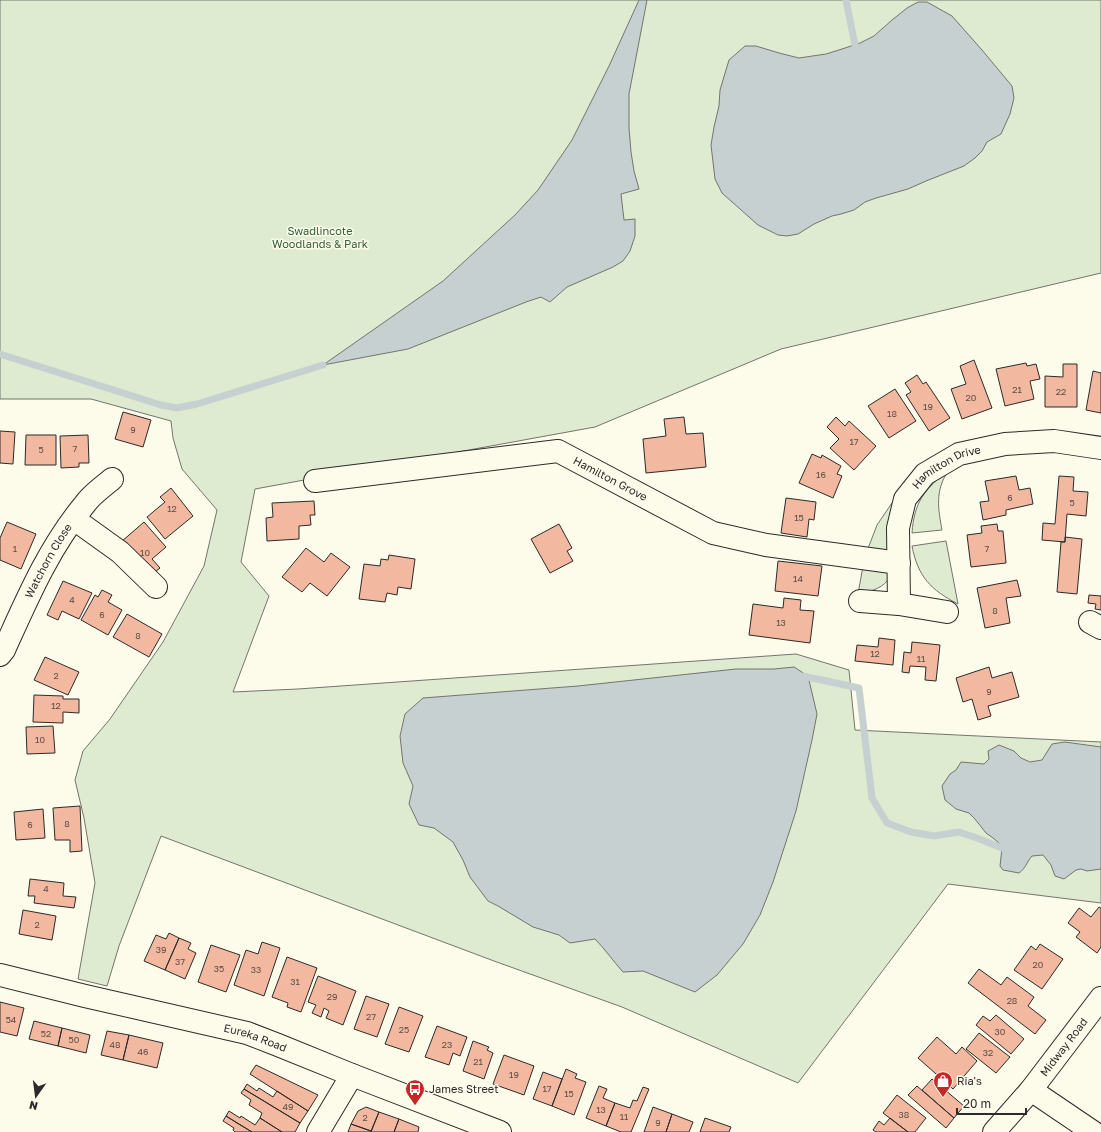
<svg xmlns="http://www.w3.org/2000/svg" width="1101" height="1132" font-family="'Golos Text',sans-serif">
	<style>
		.green { fill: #deebd1; stroke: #74746e }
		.water { fill: #c7d0d0; stroke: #74746e }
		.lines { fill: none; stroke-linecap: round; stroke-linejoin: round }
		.stream { stroke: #c7d0d0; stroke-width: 7 }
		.building { fill: #f2b8a0; stroke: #2b2b2b }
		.minor-casing { stroke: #2b2b2b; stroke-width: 24 }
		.major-casing { stroke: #2b2b2b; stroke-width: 24 }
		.minor { stroke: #fdfbea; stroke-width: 22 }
		.major { stroke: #fdfbea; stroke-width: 22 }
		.labels { text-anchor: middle; stroke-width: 3; stroke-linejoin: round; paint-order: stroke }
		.number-label { font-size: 9px; fill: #5d4e48 }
		.park-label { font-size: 11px; fill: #34623c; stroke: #fdfbea }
		.street-label { font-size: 11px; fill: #2b2b2b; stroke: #fdfbea }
		.poi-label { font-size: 11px; fill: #2b2b2b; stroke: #fdfbea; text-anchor: start }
	</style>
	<rect width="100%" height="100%" fill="#fdfbea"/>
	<!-- green -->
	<path class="green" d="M0 0H1101V273L781 349 595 427 255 489 241 562 269 596 233 692 298 689 796 654 849 670 855 730 1101 742V903L948 884 798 1083 622 1007 494 961 161 836 119 946 107 986 78 979 95 883 84 818 75 780 83 751 110 719 163 642 204 566 217 510 182 469 173 438 171 421 91 399H0Z
		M948 471C935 491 938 508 942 530L912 533C914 503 924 489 948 471Z
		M892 503 899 507 888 552 867 551 877 525Z
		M946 541 958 604C931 590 918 577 912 546Z
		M863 566 891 571C890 574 889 578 887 581 881 589 868 592 858 594Z"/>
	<!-- water -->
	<path class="water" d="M639 0H647L629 94V128L631 152 634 171 639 189 621 194 624 220 635 219V236L630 251 623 261 613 267 567 287 550 302 541 297 526 302 408 349 323 365 443 281 515 215 538 190 572 140 609 66Z
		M918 2H927L952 16 982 50 1012 86 1014 98 1010 114 1001 134 987 142 982 151 975 158 964 166 926 181 908 189 876 198 865 202 854 210 841 214 832 216 814 224 798 234 787 236 778 235 758 225 722 193 715 179 711 145 714 127 719 106 720 90 729 60 745 46H756L779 53 799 58 826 54 842 49 860 43 874 36 892 20 907 8Z
		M794 667 808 676 817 714 812 740 796 811 773 882 760 915 743 944 717 975 695 992 643 971 623 972C613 961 605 949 595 939L570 943 559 935 533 927 498 906 488 901 470 877 463 860 453 842 434 828 419 825 409 804 413 786 403 763 400 736 405 714 423 698 578 686 736 669H774Z
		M1065 742 1101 747V869L1087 871 1081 869 1076 870 1064 879 1055 876 1051 865 1043 855 1032 856C1026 863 1026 868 1019 873L1003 870 1000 866 1002 848 999 843 993 838 986 833 975 819 969 813 956 809 945 800 942 786 950 774 956 770 961 762 984 764 989 759 988 751 999 745 1014 751 1021 758 1030 762 1042 760 1052 744Z"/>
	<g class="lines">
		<!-- stream -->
		<path class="stream" d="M846 0 855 45
			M0 354 161 405 177 408 197 404 323 365
			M803 676 859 688 872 798 887 823 911 832 934 836 959 832 977 838 1002 848"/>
	</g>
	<!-- building -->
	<path class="building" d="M974 360 992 408 962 419 951 389 966 384 960 366Z
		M1026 363 1027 366 1036 364 1040 379 1030 381 1034 399 1005 406 996 369Z
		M1063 364H1077V407H1045V376L1063 377Z
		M1093 371 1101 373V413L1086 410Z
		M917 375 923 384 926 382 950 418 929 431 906 395 911 392 905 383Z
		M895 389 916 421 889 438 868 406Z
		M123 412 151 420 143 447 115 439Z
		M684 417 686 434 703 433 706 467 646 473 643 439 666 436 664 419Z
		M836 417 845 426 849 421 876 446 854 470 830 448 839 439 827 427Z
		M0 431 15 432 13 464 0 463Z
		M26 435H56V465H25Z
		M88 435 89 463H79V467L61 468 60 436Z
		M812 454 821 458 822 455 841 466 837 474 842 476 833 498 799 483Z
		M1016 476 1019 490 1030 488 1033 504 1006 510V515L983 520 980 502 989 501 985 481Z
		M1059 476 1074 477 1073 491 1088 492 1086 516 1067 514 1065 542 1042 540 1043 523 1055 524Z
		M171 488 193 516 165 539 147 517 165 502 160 497Z
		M786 498 816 502 814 520 809 519 807 537 781 533Z
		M314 501 315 515H310L311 525 299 526V539L267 541 266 518 273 517 272 503Z
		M7 522 36 534 21 569 0 560V538Z
		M144 522 166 547 152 559 160 568 150 576 121 542Z
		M559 524 572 548 567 551 573 561 550 573 531 539Z
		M997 524 998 531H1003L1006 563 971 567 967 535 982 533 981 526Z
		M1065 537 1082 539 1077 594 1057 592 1061 542H1065Z
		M306 548 324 562 331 553 350 567 327 596 310 583 302 592 282 577Z
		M389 555 415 559 411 589 398 587 397 595 387 593 385 602 359 599 364 564 380 566 381 559 388 560Z
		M778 561 822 566 818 596 775 591Z
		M1017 580 1021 596 1006 598 1010 623 985 628 977 588Z
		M63 581 92 593 79 619 62 611 58 620 47 615Z
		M102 590 112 595 108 602 122 610 108 635 81 620 95 595 98 597Z
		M1089 595 1101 596V610L1095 609 1096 604 1088 603Z
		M784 598 801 600 800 610 814 611 810 643 749 635 753 604 783 608Z
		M127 614 162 634 149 657 113 637Z
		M879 638 895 640 893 665 855 661 857 645 878 647Z
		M912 642 940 645 936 681 925 680 926 667 910 666 909 673 902 672 904 652 911 653Z
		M45 657 79 672 68 695 34 680Z
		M989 667 992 678 1012 672 1019 697 988 706 991 716 978 720 972 699 963 702 956 678Z
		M34 695 63 696V699H79V713L63 712V723L33 722Z
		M53 726 55 753 27 754 26 727Z
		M80 806 82 851 70 852V840H55L53 808Z
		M43 809 45 838 16 840 14 812Z
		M30 879 64 883 63 896 76 897 74 908 34 903 35 896H28Z
		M1099 907 1101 908V947L1097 953 1076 937 1080 932 1068 923 1079 908 1091 917Z
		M23 910 56 916 52 940 19 934Z
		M169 933 179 938 165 970 144 961 156 935 166 939Z
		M179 938 191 943 188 949 196 953 185 979 165 970Z
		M262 942 280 948 264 996 234 985 246 950 258 954Z
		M1040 944 1063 959 1042 989 1014 970 1031 946 1036 950Z
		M211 945 240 955 226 992 198 982Z
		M287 957 317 968 301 1012 287 1007 288 1003 272 997Z
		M979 969 1001 985 1007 977 1034 997 1028 1006 1046 1020 1035 1034 968 983Z
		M318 976 356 991 343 1025 326 1018 329 1011 324 1008 321 1017 312 1013 316 1005 308 1002Z
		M366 996 389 1004 377 1037 354 1029Z
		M0 1002 24 1008 17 1036 0 1032Z
		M399 1007 423 1016 409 1052 385 1044Z
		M996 1015 1024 1039 1011 1054 976 1025 983 1016 990 1021Z
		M34 1021 62 1028 58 1046 29 1039Z
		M437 1026 467 1037 460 1056 453 1053 449 1065 425 1057Z
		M62 1028 90 1035 86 1053 58 1046Z
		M107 1031 129 1035 123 1060 101 1055Z
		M979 1033 1010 1057 996 1073 966 1049Z
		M129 1035 163 1043 157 1068 123 1060Z
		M937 1037 956 1054 962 1047 977 1061 953 1089 918 1058Z
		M473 1041 489 1047 487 1050 493 1053 484 1079 463 1071Z
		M504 1055 534 1066 524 1095 493 1084Z
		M256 1065 318 1095 308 1111 250 1074Z
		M566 1069 577 1074 575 1078 586 1082 574 1115 552 1106Z
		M543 1072 562 1079 552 1106 533 1099Z
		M932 1079 964 1106 954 1118 922 1090Z
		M247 1084 257 1091 259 1088 273 1097 277 1091 308 1111 300 1123 244 1089Z
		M599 1086 607 1089 603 1098 615 1103 606 1126 586 1118Z
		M917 1086 954 1118 946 1128 908 1095Z
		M643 1087 649 1089 631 1132H621L606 1126 615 1103 630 1108 633 1100 637 1101Z
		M244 1089 300 1123 295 1132H282L260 1118 262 1113 249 1105 251 1100 241 1093Z
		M897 1095 926 1118 915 1132H908L883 1113Z
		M366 1107 379 1112 371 1131 351 1124 358 1111Z
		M653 1107 672 1114 666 1132H644Z
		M229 1111 240 1118 241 1116 255 1125 260 1118 282 1132H252L226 1116Z
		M379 1112 399 1119 394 1132H371Z
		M672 1114 693 1122 689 1132H666Z
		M226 1116 237 1123 252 1132H235L233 1130 234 1128 223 1121Z
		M705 1118 731 1127 729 1132H700Z
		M890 1118 908 1132H876L873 1130 879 1121 884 1125Z
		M399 1119 419 1127 418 1132H394Z
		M351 1124 371 1131V1132H348Z"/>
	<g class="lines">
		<defs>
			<g id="minor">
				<path id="s1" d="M315 481 558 451 713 533 766 545 899 563"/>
				<path d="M74 519 120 552 156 587"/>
				<path d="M860 601 899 604 947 612"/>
				<path id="s2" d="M899 604 898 528 905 499 925 474 959 454 1005 444 1054 441 1101 448"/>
				<path d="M1090 622 1101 628"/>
				<path id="s3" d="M0 655 4 650C27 599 49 547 85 504 92 494 103 487 112 479"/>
				<path id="s4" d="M0 975 85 996 247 1033 278 1045 352 1075 500 1132"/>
				<path d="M1031 1090 1093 1132"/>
				<path d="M318 1132 352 1075"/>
			</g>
			<g id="major">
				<path id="s5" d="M994 1132 1031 1090 1101 998"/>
			</g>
		</defs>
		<!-- minor casing -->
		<use href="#minor" class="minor-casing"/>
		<!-- major casing -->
		<use href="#major" class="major-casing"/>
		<!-- minor -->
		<use href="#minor" class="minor"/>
		<!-- major -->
		<use href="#major" class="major"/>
	</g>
	<!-- icons -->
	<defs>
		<symbol id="shop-pin" viewBox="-11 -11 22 30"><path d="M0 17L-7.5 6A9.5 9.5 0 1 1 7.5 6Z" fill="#c62828" stroke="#fdfbea"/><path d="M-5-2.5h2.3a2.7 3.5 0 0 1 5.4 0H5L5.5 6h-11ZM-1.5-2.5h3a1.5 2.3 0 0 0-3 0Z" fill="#fff"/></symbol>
		<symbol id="bus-pin" viewBox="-11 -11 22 30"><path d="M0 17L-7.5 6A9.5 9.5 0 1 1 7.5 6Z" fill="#c62828" stroke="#fdfbea"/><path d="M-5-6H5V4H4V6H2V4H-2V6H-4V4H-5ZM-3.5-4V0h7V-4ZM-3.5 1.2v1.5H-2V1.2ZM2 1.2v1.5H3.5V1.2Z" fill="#fff"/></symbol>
	</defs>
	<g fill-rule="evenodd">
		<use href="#shop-pin" x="932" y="1070" width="22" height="30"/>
		<use href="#bus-pin" x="404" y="1078" width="22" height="30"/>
	</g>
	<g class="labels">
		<!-- number labels -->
		<g class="number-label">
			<text x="1017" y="393">21</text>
			<text x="1061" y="395">22</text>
			<text x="971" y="401">20</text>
			<text x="928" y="410">19</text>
			<text x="892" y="417">18</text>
			<text x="133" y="433">9</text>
			<text x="854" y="445">17</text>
			<text x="75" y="452">7</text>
			<text x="41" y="453">5</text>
			<text x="821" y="478">16</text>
			<text x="1010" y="501">6</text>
			<text x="1072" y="506">5</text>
			<text x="172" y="512">12</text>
			<text x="799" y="521">15</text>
			<text x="15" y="552">1</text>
			<text x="987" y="552">7</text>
			<text x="145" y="556">10</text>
			<text x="798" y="582">14</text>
			<text x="72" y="603">4</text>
			<text x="995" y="614">8</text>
			<text x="102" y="618">6</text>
			<text x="781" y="626">13</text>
			<text x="138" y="639">8</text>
			<text x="875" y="657">12</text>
			<text x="921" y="662">11</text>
			<text x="56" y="679">2</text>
			<text x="989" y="695">9</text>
			<text x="56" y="709">12</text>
			<text x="40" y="743">10</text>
			<text x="67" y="827">8</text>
			<text x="30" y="828">6</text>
			<text x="46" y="892">4</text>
			<text x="37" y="928">2</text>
			<text x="161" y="953">39</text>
			<text x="180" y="965">37</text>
			<text x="1038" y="968">20</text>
			<text x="219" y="972">35</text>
			<text x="256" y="973">33</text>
			<text x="295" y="985">31</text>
			<text x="332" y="1000">29</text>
			<text x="1012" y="1004">28</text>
			<text x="371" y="1020">27</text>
			<text x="11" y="1023">54</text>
			<text x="404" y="1033">25</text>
			<text x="1000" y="1035">30</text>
			<text x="46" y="1037">52</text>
			<text x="74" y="1043">50</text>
			<text x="115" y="1048">48</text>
			<text x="447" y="1048">23</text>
			<text x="143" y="1055">46</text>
			<text x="988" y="1056">32</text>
			<text x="478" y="1065">21</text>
			<text x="514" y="1078">19</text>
			<text x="547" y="1092">17</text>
			<text x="569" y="1097">15</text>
			<text x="288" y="1110">49</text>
			<text x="601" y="1113">13</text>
			<text x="904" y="1118">38</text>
			<text x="624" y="1120">11</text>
			<text x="365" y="1121">2</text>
			<text x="658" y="1126">9</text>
		</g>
		<!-- park labels -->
		<g class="park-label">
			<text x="320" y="235">Swadlincote<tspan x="320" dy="13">Woodlands &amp; Park</tspan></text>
		</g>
		<!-- street labels -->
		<g class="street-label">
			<text dy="4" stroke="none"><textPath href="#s2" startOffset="160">Hamilton Drive</textPath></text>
			<text dy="4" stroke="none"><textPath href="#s1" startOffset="304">Hamilton Grove</textPath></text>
			<text dy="4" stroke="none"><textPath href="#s3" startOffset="106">Watchorn Close</textPath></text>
			<text dy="4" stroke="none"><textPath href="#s4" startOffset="263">Eureka Road</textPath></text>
			<text dy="4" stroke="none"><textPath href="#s5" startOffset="110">Midway Road</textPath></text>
		</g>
		<!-- poi labels -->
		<g class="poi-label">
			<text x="957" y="1085">Ria's</text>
			<text x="429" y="1093">James Street</text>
		</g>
	</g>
	<!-- north arrow -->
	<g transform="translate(36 1096) rotate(194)" stroke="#fdfbea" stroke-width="3" paint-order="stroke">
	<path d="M0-3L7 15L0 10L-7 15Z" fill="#2b2b2b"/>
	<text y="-6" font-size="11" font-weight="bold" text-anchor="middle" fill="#2b2b2b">N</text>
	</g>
	<!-- scale -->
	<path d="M957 1108v6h69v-6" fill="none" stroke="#2b2b2b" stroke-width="2"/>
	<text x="963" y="1108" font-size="12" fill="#2b2b2b" stroke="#fdfbea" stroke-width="3" paint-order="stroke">20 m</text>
</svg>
